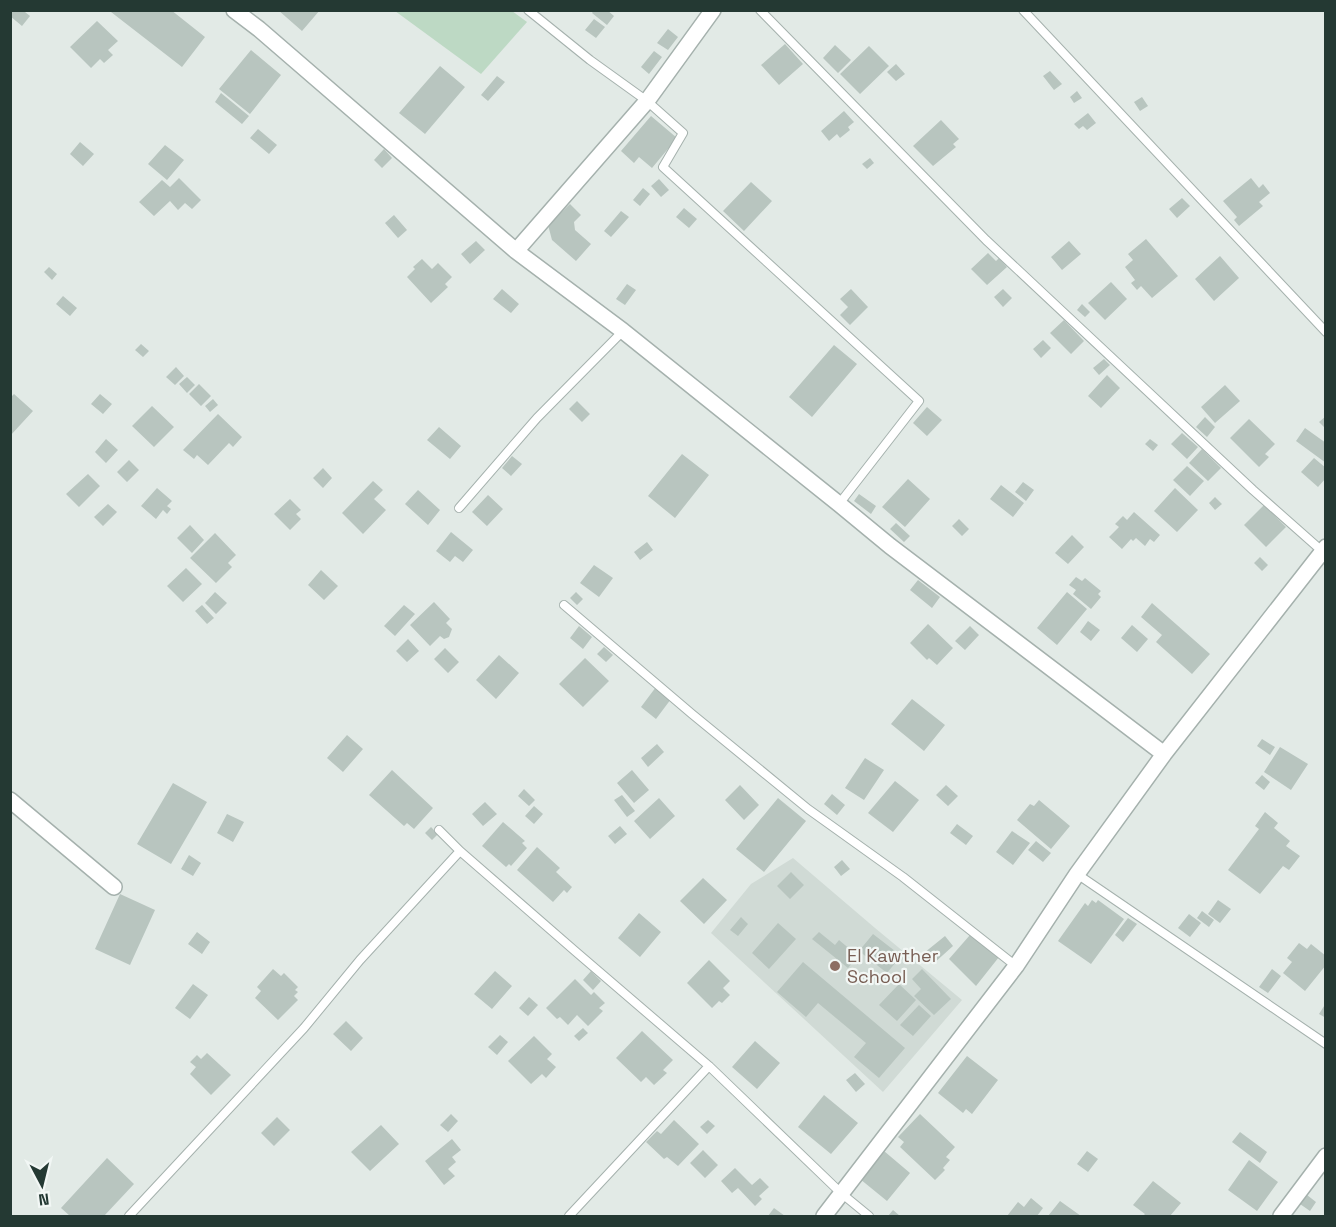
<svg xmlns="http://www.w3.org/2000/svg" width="1336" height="1227" font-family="'Space Grotesk',sans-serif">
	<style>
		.built { fill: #d0dad5 }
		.green { fill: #bdd9c4 }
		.building { fill: #b8c5bf }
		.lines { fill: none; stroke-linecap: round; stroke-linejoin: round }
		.lane-casing { stroke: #a5b1ad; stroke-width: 10 }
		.street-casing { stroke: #a5b1ad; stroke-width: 18 }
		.lane { stroke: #fff; stroke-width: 8 }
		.street { stroke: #fff; stroke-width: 15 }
		.education-dot { fill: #8d6e63; stroke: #f2f7f5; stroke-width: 2 }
		.labels { text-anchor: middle; stroke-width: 4.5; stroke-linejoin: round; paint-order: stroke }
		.education-label { font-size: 18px; fill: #785e54; stroke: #f2f7f5; text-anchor: start }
	</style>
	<rect width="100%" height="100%" fill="#e2eae6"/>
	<!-- built -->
	<path class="built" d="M793 858 875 928 962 1000 883 1092 711 933 751 884Z"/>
	<!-- green -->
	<path class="green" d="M395 11H512L527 22 481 74Z"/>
	<!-- building -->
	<path class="building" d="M10 10H26L25 12 30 16 22 26 10 16Z
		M112 10H171L205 37 182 67 111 12Z
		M278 10H320L302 31Z
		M594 10H607L614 16 607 25 592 13Z
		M594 19 605 27 596 38 585 30Z
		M97 21 118 41 108 50 113 55 104 63 100 59 91 68 70 47Z
		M668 29 678 37 668 50 657 43Z
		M785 44 803 64 779 85 761 65Z
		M835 45 851 60 838 73 823 58Z
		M869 46 889 66 860 94 840 74Z
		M251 50 281 75 250 114 219 89Z
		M654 51 662 57 649 74 641 67Z
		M896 64 905 74 896 81 887 72Z
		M440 66 465 87 425 134 399 113Z
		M1050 71 1062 84 1054 90 1043 76Z
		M497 76 505 82 488 101 481 95Z
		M1077 91 1082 98 1074 103 1070 97Z
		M221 93 249 116 242 124 215 102Z
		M1142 97 1148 106 1140 111 1134 102Z
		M844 111 854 122 848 127 850 130 840 138 837 134 829 141 821 131Z
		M1088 113 1096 123 1087 130 1083 126 1079 129 1074 124Z
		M651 116 677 138 652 168 639 157 634 163 621 151Z
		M941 120 959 139 953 144 956 147 933 166 913 146Z
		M258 129 277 145 269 154 250 138Z
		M80 142 94 154 83 166 70 154Z
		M165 145 184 160 167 180 148 164Z
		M384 149 392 158 382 168 374 160Z
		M870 158 874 163 867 169 862 164Z
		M179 178 201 200 192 209 185 203 178 210 170 201 154 216 139 202 162 180 170 187Z
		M1251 178 1259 188 1263 184 1270 193 1259 202 1263 206 1239 226 1234 220 1237 217 1223 201Z
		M659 179 669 190 661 197 651 186Z
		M751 182 772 201 744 231 723 211Z
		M643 188 650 194 640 206 633 200Z
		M1182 198 1190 206 1177 218 1169 209Z
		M570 204 581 215 574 222 575 230 591 244 576 261 552 240 548 225Z
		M684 208 697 219 689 228 676 217Z
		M621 211 629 217 611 237 604 231Z
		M394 215 407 230 398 238 385 223Z
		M1146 239 1178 276 1152 298 1141 286 1137 290 1131 283 1135 280 1125 267 1133 260 1128 254Z
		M476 241 485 250 470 264 461 254Z
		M1069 241 1081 254 1062 270 1051 257Z
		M988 253 996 261 999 258 1007 267 987 285 971 269Z
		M1220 256 1239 278 1214 301 1195 279Z
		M422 259 432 269 438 263 452 277 445 284 448 287 431 303 407 277 415 269 413 267Z
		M49 267 57 274 52 280 44 272Z
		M1111 282 1127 299 1105 320 1088 303Z
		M627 284 636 290 625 305 616 299Z
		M502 289 519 304 511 313 493 299Z
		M851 289 868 307 850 325 840 315 848 307 840 299Z
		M1003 289 1012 298 1003 307 994 297Z
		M63 296 77 308 70 316 56 304Z
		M1082 304 1090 312 1085 317 1077 310Z
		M1064 320 1084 341 1071 354 1050 333Z
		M1043 340 1051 348 1041 358 1033 349Z
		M141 344 149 351 143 357 135 350Z
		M834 345 857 364 812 417 789 397Z
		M1104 359 1110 365 1099 375 1093 368Z
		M176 367 184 376 175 385 166 377Z
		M1107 375 1120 388 1101 408 1088 396Z
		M187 377 195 385 187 393 179 384Z
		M199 384 211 396 201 406 189 394Z
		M1225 385 1240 401 1215 423 1201 407Z
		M14 394 33 411 10 436V398Z
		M100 394 112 404 103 414 91 404Z
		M213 399 218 405 210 412 205 406Z
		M577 401 590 414 582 422 569 409Z
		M152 406 174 427 154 447 132 426Z
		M927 407 942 420 927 436 913 423Z
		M218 414 242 437 233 447 229 443 208 465 197 455 194 459 183 450Z
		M1326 416V429L1319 422Z
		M1205 417 1215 427 1207 437 1196 427Z
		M1249 419 1275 444 1265 454 1269 457 1259 467 1230 438Z
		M439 427 461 446 450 459 427 440Z
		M1305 428 1326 443V463L1296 441Z
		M1182 433 1198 447 1187 459 1171 444Z
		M106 439 118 450 106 463 95 452Z
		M1150 439 1158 445 1153 451 1145 444Z
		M1202 449 1221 468 1208 481 1189 463Z
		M682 454 709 475 675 518 648 496Z
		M512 456 522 464 511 476 502 468Z
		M1314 458 1326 468V478L1318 487 1301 472Z
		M129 460 139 470 127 482 117 472Z
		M1187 466 1204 481 1190 496 1173 480Z
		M323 468 332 478 323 488 313 478Z
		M88 474 100 486 79 507 66 494Z
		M908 479 930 499 905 527 882 507Z
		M373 481 383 490 374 499 386 510 363 534 342 513Z
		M1023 482 1034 490 1026 501 1015 492Z
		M1001 485 1024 503 1013 517 990 499Z
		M157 488 172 501 167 506 171 509 167 514 163 510 156 519 141 506Z
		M1175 488 1198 510 1177 532 1154 511Z
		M418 490 440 510 428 525 405 504Z
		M859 494 876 506 871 514 854 501Z
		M488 495 503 509 487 526 472 512Z
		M1215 497 1222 504 1215 510 1209 503Z
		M290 499 301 510 296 514 301 519 290 530 274 514Z
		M108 504 117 512 103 526 94 517Z
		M1264 505 1286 527 1266 547 1244 525Z
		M1134 512 1160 535 1154 542 1150 539 1145 546 1136 538 1133 541 1131 539 1122 549 1109 537 1119 527 1115 524 1123 516 1127 520Z
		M959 519 969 529 962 536 952 526Z
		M896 523 910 536 904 542 890 529Z
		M190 525 204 540 192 553 177 538Z
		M451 532 473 550 463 562 455 556 450 562 436 551Z
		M215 533 236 555 228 563 232 567 216 583 190 558Z
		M1072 535 1084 547 1068 564 1055 553Z
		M647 542 653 550 640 560 634 552Z
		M1260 557 1268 565 1262 571 1254 563Z
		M594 565 613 578 599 597 580 583Z
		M186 568 202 584 183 602 167 586Z
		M321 570 338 586 324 600 308 585Z
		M1076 577 1082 581 1085 578 1101 591 1098 594 1101 597 1091 609 1073 594 1076 590 1069 585Z
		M918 580 940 597 932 608 910 590Z
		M215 592 227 603 216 614 205 603Z
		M576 592 583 599 577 605 570 598Z
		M1067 592 1087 609 1057 645 1037 628Z
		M434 602 450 619 446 623 452 629 449 637 444 639 440 636 430 646 410 625Z
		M1152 603 1210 654 1192 674 1156 642 1162 635 1141 617Z
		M202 605 214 618 207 624 195 611Z
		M404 605 415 614 395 636 384 626Z
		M1088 621 1100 630 1091 641 1080 632Z
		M928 624 953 648 937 665 929 658 927 660 910 643Z
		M1132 625 1148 639 1137 652 1121 638Z
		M579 626 592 637 583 649 570 638Z
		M970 626 979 635 965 650 955 641Z
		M408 639 419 651 407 662 396 651Z
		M604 647 613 655 606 662 597 654Z
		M445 648 459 662 448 673 434 659Z
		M499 655 519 673 496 699 476 680Z
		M585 658 609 681 583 707 559 684Z
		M656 687 671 699 656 719 641 707Z
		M912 699 945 725 924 751 891 724Z
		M347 735 363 749 343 772 327 758Z
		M1262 739 1275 747 1270 755 1257 746Z
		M657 744 664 752 648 767 641 758Z
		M1280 747 1308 764 1291 790 1264 772Z
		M865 758 884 770 864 800 845 788Z
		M392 770 433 808 414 829 407 823 404 826 369 795Z
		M632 770 649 790 634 803 617 783Z
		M1262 775 1270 782 1264 790 1255 783Z
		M895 781 919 800 893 832 868 813Z
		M173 783 207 802 171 864 137 844Z
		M740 785 759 805 744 820 725 800Z
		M946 785 958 796 948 806 936 795Z
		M524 789 535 800 529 806 518 796Z
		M832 794 845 805 837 815 824 804Z
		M622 795 635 811 627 817 614 800Z
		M659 798 675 816 650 839 634 821Z
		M778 798 806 821 764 872 736 849Z
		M1039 800 1070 826 1051 849 1017 820 1030 804 1034 806Z
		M485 802 497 814 483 826 472 814Z
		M534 806 543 814 534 824 525 816Z
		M1265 812 1278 823 1274 828 1290 841 1286 846 1300 856 1289 870 1283 866 1260 894 1228 870 1259 829 1255 826Z
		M227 814 244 822 233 842 217 833Z
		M503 822 525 841 522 843 527 848 511 866 509 864 506 867 482 846Z
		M957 824 973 836 966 845 950 833Z
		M620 826 627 834 615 844 608 836Z
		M431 827 438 834 432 840 425 833Z
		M1012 831 1030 843 1013 865 996 852Z
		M1036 841 1051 853 1043 862 1028 850Z
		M537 847 560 868 556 872 572 887 567 893 564 890 553 902 517 870Z
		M189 855 201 863 193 876 181 869Z
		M842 860 850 869 841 876 834 867Z
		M791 872 804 885 790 899 777 886Z
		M703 878 727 900 704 924 680 901Z
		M120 894 155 910 130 965 95 949Z
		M1092 900 1096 903 1098 900 1124 919 1091 964 1058 941 1085 903 1088 906Z
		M1218 900 1231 909 1220 923 1208 914Z
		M1202 911 1214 920 1209 927 1197 918Z
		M639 913 661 932 640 957 618 938Z
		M1189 914 1201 923 1190 937 1178 928Z
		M741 917 748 924 738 936 730 930Z
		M1128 918 1137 924 1123 942 1115 935Z
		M778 923 796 939 769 969 752 953Z
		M197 932 210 942 202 954 188 944Z
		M819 932 835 945 839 940 858 956 848 968 812 939Z
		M873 934 904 958 899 964 896 962 887 973 859 951Z
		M970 935 999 957 976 986 949 959Z
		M945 936 953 946 933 964 924 953Z
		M1299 943 1307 949 1311 944 1326 956V965L1305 991 1283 973 1292 962 1287 958Z
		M709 960 730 981 723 988 730 995 722 1003 719 1001 712 1008 687 983Z
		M803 962 905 1048 879 1078 854 1057 866 1043 818 1003 806 1017 777 992Z
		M273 969 281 976 284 973 298 987 295 990 298 992 294 996 298 1000 278 1020 255 998 261 991 257 987Z
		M922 969 951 999 934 1015 914 996 921 989 912 979Z
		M1272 969 1281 976 1268 993 1259 987Z
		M495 971 512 986 492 1009 474 994Z
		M591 971 601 981 593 990 583 980Z
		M575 979 591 995 594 992 605 1003 599 1008 603 1011 588 1026 577 1015 568 1025 560 1017 557 1019 546 1008Z
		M193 984 208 995 190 1019 175 1008Z
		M899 984 916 1000 897 1021 879 1005Z
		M529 997 538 1005 528 1016 519 1008Z
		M1326 1003V1018L1319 1014Z
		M919 1005 931 1016 913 1036 900 1025Z
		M346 1021 363 1038 351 1051 333 1034Z
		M583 1028 588 1033 579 1041 574 1036Z
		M642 1031 673 1060 663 1070 667 1073 654 1085 646 1077 641 1082 616 1058Z
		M500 1035 508 1042 497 1055 488 1047Z
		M534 1036 552 1054 547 1059 556 1067 546 1078 542 1074 531 1084 508 1061Z
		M755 1041 780 1063 757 1089 732 1067Z
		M207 1053 231 1075 211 1095 190 1074 196 1067 190 1062 197 1055 201 1059Z
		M967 1056 998 1080 972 1114 966 1109 963 1113 938 1093Z
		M855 1073 865 1084 856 1092 846 1080Z
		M824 1095 858 1123 831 1154 798 1127Z
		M451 1114 458 1121 448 1132 440 1125Z
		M920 1114 955 1147 946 1157 950 1160 943 1168 945 1170 935 1180 900 1147 904 1142 898 1137Z
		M277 1117 290 1130 274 1146 261 1133Z
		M674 1120 699 1144 678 1166 667 1157 664 1159 646 1142 657 1131 661 1134Z
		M708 1120 715 1126 707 1134 700 1127Z
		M381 1125 399 1144 370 1171 351 1152Z
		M1240 1132 1267 1152 1260 1163 1232 1142Z
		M452 1139 461 1150 452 1157 456 1162 448 1169 455 1176 444 1185 425 1161Z
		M703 1150 718 1165 705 1178 690 1163Z
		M884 1151 910 1173 887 1201 860 1179Z
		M1087 1151 1098 1159 1088 1172 1077 1164Z
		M107 1158 134 1184 104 1216H70L61 1208Z
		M1249 1160 1278 1182 1257 1211 1228 1190Z
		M735 1168 752 1185 760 1178 769 1187 759 1196 762 1199 755 1206 738 1188 732 1193 721 1181Z
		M1153 1181 1181 1203 1170 1216H1143L1145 1214 1133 1205Z
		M1307 1195 1316 1202 1310 1211 1300 1204Z
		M1031 1198 1043 1208 1037 1216H1007L1018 1202 1024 1207Z
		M1060 1201 1081 1216H1048Z
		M774 1208 785 1216H768Z
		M893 1210 900 1216H888Z"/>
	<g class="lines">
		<defs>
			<path id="lane" d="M528 10 590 60 647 101 683 133 663 167 919 401 839 504
				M760 10 986 240 1253 490 1322 551
				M1023 10 1326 332
				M459 508 537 418 623 331
				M564 605 692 714 808 809 903 877 1016 966
				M439 830 460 851 575 951 709 1066 841 1193 869 1216
				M1077 874 1326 1044
				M129 1216 304 1028 360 960 460 851
				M569 1216 709 1066"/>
			<path id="street" d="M234 10 259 29 516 251 623 331 839 504 890 546 1164 754
				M516 251 647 101 713 10
				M10 800 114 887
				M824 1216 1016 966 1077 874 1164 754 1326 547
				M1281 1216 1326 1156"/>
		</defs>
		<!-- lane casing -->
		<use href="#lane" class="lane-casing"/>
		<!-- street casing -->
		<use href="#street" class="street-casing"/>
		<!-- lane -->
		<use href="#lane" class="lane"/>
		<!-- street -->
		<use href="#street" class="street"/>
	</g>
	<!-- markers -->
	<circle class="education-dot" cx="835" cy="966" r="6"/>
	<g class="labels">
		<!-- education labels -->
		<g class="education-label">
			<text x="847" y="962">El Kawther<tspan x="847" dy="21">School</tspan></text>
		</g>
	</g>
	<!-- border -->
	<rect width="1336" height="1227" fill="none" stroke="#243933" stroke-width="24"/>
	<!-- north arrow -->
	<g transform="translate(42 1185) rotate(173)" stroke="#f2f7f5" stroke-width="4.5" paint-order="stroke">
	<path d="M0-4.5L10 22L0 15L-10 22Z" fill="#243933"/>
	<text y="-9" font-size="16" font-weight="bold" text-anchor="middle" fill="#243933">N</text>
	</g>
</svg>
